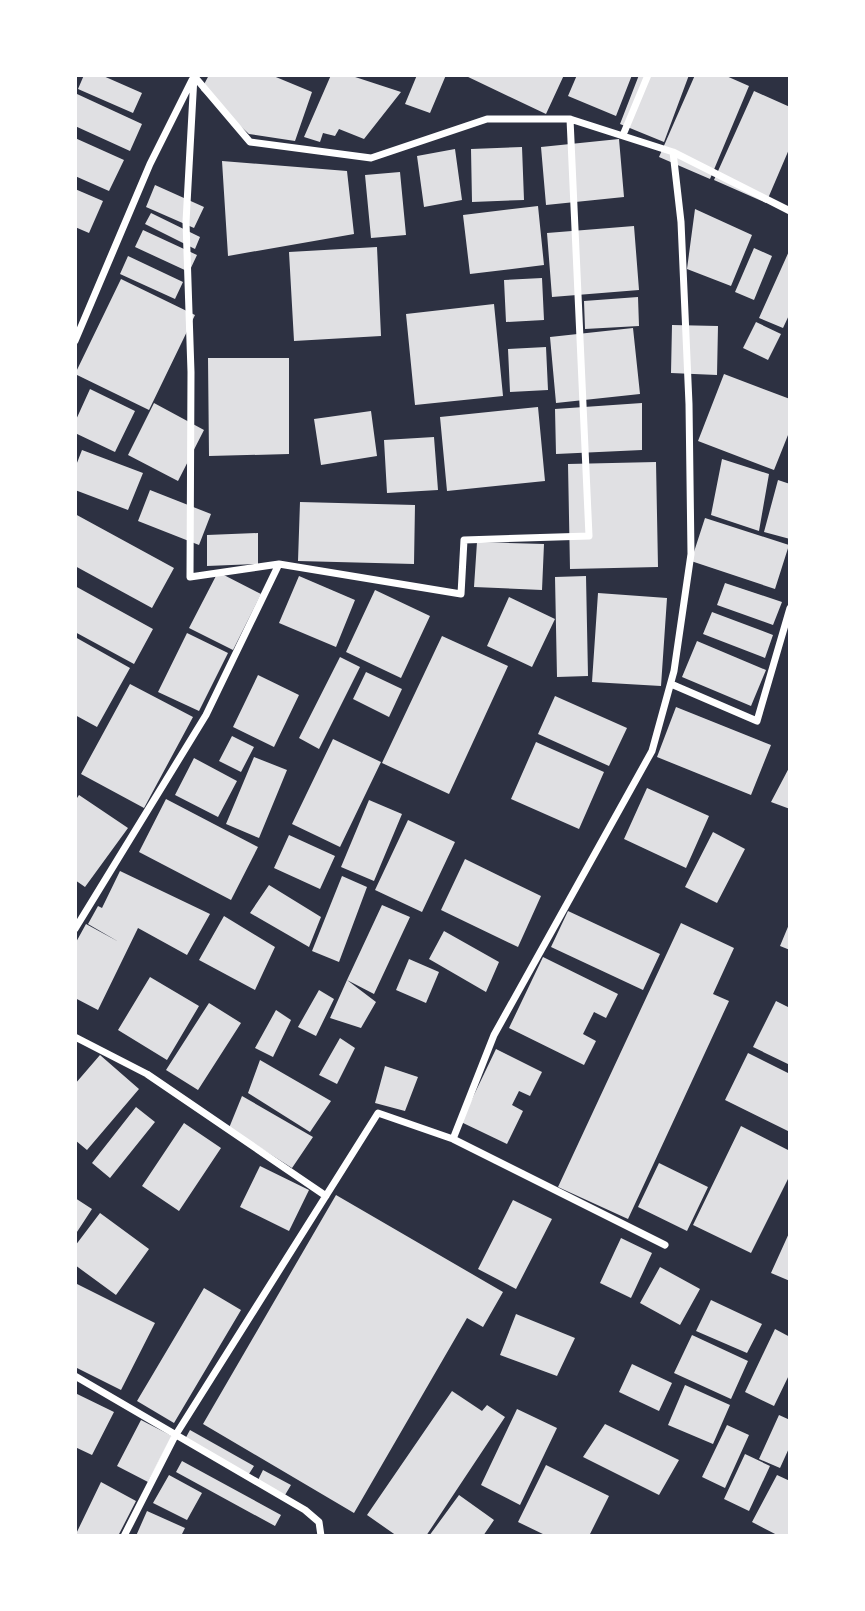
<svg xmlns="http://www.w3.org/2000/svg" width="865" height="1611" font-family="'PT Serif',serif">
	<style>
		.building { fill: #e0e0e3 }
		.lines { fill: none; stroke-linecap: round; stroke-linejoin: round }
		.minor { stroke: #fff; stroke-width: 7 }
	</style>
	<rect width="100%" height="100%" fill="#2d3142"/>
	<!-- building -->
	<path class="building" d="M84 75H101L142 93 133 113 78 89Z
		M209 75H271L312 92 295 141 249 134 201 90Z
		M331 75H349L401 92 364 139 339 129 335 136 323 133 320 142 304 137Z
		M417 75H446L430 113 405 104Z
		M464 75H564L546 114Z
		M577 75H632L616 116 568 96Z
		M639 75H689L664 142 620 124Z
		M695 75H724L749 86 710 179 659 157Z
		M754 91 790 107V147L766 203 714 180Z
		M77 94 142 124 130 151 75 126Z
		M75 138 124 160 109 191 75 176Z
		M619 139 624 197 546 205 541 147Z
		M522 147 524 200 472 202 471 149Z
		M455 149 462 200 424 207 417 156Z
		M222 161 347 171 354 234 228 256Z
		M400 172 406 235 371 238 365 175Z
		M155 185 204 207 194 228 146 207Z
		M75 189 103 201 89 233 75 227Z
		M538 206 544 265 470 274 463 215Z
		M695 209 752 235 731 286 687 269Z
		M151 213 200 237 195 249 145 224Z
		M634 226 639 290 552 297 547 233Z
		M143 230 197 255 189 272 135 247Z
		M377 247 381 336 294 341 289 252Z
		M754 248 772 256 754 300 735 292Z
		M790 249V313L783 328 759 318Z
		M128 256 183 282 175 299 120 274Z
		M542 278 544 320 506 322 504 280Z
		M121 279 195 315 149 410 75 374Z
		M638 297 639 326 585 329 584 301Z
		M494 304 503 396 415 405 406 314Z
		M756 322 781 334 768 360 743 348Z
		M672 325 718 326 717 375 671 373Z
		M633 328 640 394 556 403 550 337Z
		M546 347 548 390 510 392 508 349Z
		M208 358H289V454L209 456Z
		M724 374 790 399V430L774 470 698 441Z
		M90 389 135 411 115 452 75 433V422Z
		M154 403 204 430 178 481 128 455Z
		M642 403V450L556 454 555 409Z
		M538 407 545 481 447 491 440 417Z
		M371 411 377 456 321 465 314 419Z
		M434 437 438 490 387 493 384 440Z
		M82 450 143 473 128 510 75 490V468Z
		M722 459 769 474 759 531 711 515Z
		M656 462 658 567 570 569 568 464Z
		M778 480 790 484V539L764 532Z
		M150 490 211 514 199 545 138 521Z
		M300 502 415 505 414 564 298 561Z
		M75 514 174 568 152 608 75 566Z
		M705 518 789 545 775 589 691 561Z
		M258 533V564L207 566V535Z
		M477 542 544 544 542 590 474 587Z
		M218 572 261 594 233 650 189 628Z
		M299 576 355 600 336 647 279 623Z
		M586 576 588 676 557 677 555 577Z
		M725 583 782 602 773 625 717 605Z
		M75 586 153 629 134 664 75 632Z
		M375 590 430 616 401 678 346 652Z
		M598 593 667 598 661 686 592 682Z
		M509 597 555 619 532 667 487 646Z
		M712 612 773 635 765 658 703 634Z
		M187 633 228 653 199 711 158 692Z
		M442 636 508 666 449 794 382 763Z
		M75 637 130 668 97 727 75 715Z
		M697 641 766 670 751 706 682 677Z
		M340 657 360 667 319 749 299 738Z
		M366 672 402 689 389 717 353 699Z
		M258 675 299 695 274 747 233 727Z
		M130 684 193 717 144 808 81 774Z
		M555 696 627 728 609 766 538 734Z
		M676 707 771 745 751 795 657 757Z
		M232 736 254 747 241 772 219 761Z
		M333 739 381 762 340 847 292 824Z
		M536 742 604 772 579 829 511 799Z
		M254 757 287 770 259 838 226 824Z
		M194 758 237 781 218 817 175 795Z
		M790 766V809L771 802Z
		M647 788 709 816 686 868 624 839Z
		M79 795 128 828 85 887 75 880V801Z
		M166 799 258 847 231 900 139 852Z
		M369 800 402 814 374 881 341 867Z
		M408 820 455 842 422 912 375 890Z
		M713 832 745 849 717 903 685 887Z
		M289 835 335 856 320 889 274 868Z
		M465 859 541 896 518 947 441 910Z
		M120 871 210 914 187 955 138 928 98 1010 75 998V944L86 924 119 942 88 924 98 906 102 908Z
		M342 876 367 887 339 962 312 951Z
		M269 885 321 917 309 947 250 913Z
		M382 905 410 917 374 994 347 980Z
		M568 911 660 954 643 990 551 947Z
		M224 916 275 947 255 990 199 960Z
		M790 922V950L780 946Z
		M681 923 734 948 713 994 729 1001 628 1219 558 1187Z
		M444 931 499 962 486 992 429 959Z
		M543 957 618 994 606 1018 594 1012 583 1034 596 1041 584 1065 509 1028Z
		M409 959 439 972 426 1003 396 990Z
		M150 977 199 1006 167 1060 118 1030Z
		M347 980 376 1002 361 1028 330 1018Z
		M319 990 334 999 316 1036 298 1027Z
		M776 1001 790 1008V1065L753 1047Z
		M209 1003 241 1023 198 1090 166 1070Z
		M276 1010 291 1020 273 1057 255 1048Z
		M340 1038 355 1048 337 1084 319 1075Z
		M496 1049 542 1072 530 1096 519 1091 512 1105 523 1111 507 1144 461 1122Z
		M748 1053 790 1074V1132L725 1100Z
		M100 1055 139 1089 87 1150 75 1140V1084Z
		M260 1060 331 1101 310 1132 248 1093Z
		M385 1066 418 1077 405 1111 375 1103Z
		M242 1096 313 1137 292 1168 229 1128Z
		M136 1107 155 1122 110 1178 92 1163Z
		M184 1123 221 1148 179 1211 142 1186Z
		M741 1126 790 1151V1175L751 1253 693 1225Z
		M659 1163 708 1187 687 1231 638 1207Z
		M260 1166 309 1190 289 1231 240 1207Z
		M336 1195 503 1292 483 1327 467 1318 354 1513 203 1424Z
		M75 1198 92 1209 75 1235Z
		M513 1200 552 1219 516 1289 478 1269Z
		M100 1213 149 1249 116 1295 75 1265V1246Z
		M790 1231V1281L771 1273Z
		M621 1238 652 1253 631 1298 600 1283Z
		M660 1267 700 1289 680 1325 640 1303Z
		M75 1283 155 1323 121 1390 75 1367Z
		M204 1288 241 1310 174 1423 137 1401Z
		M711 1300 762 1324 747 1353 696 1331Z
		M516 1314 575 1338 557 1376 500 1355Z
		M775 1329 790 1337V1373L774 1406 745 1392Z
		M692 1335 748 1361 731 1399 674 1373Z
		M632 1364 672 1383 659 1411 619 1392Z
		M685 1385 730 1405 713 1444 668 1425Z
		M452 1391 482 1411 487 1405 505 1417 426 1536H397L367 1515Z
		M75 1393 114 1412 92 1455 75 1447Z
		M517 1409 557 1428 520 1505 481 1485Z
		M779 1415 790 1420V1446L780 1468 759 1459Z
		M141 1420 172 1436 148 1482 117 1466Z
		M605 1424 679 1460 659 1495 583 1457Z
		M727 1425 749 1435 725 1488 702 1477Z
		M190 1430 254 1466 247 1477 184 1441Z
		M745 1454 770 1466 749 1511 724 1499Z
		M182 1461 281 1515 275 1526 176 1472Z
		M546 1465 609 1496 589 1536H547L518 1522Z
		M263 1470 291 1485 285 1495 258 1480Z
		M169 1475 202 1493 187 1520 153 1503Z
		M777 1475 790 1481V1536H779L752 1522Z
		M101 1482 136 1501 118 1536H75Z
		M459 1495 494 1520 483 1536H429Z
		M147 1511 185 1528 181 1536H136Z"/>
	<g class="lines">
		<!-- minor -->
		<path class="minor" d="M194 76 250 142 371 158 487 119H570L673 152 790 211
			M623 135 648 75
			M75 341 150 164 192 80
			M279 564 461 594 464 540 589 536 570 119
			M671 684 757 721 790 608
			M75 929 206 715 279 564 190 577 191 372 186 222 194 76
			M75 1037 147 1074 326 1196
			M453 1139 494 1035 652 751 674 671 691 554 689 404 681 222 673 152
			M75 1376 305 1510 319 1522 321 1536
			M124 1536 175 1436 378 1113 453 1139 665 1245"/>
	</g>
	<!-- border -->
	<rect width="865" height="1611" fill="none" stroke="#ffffff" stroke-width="154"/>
</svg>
